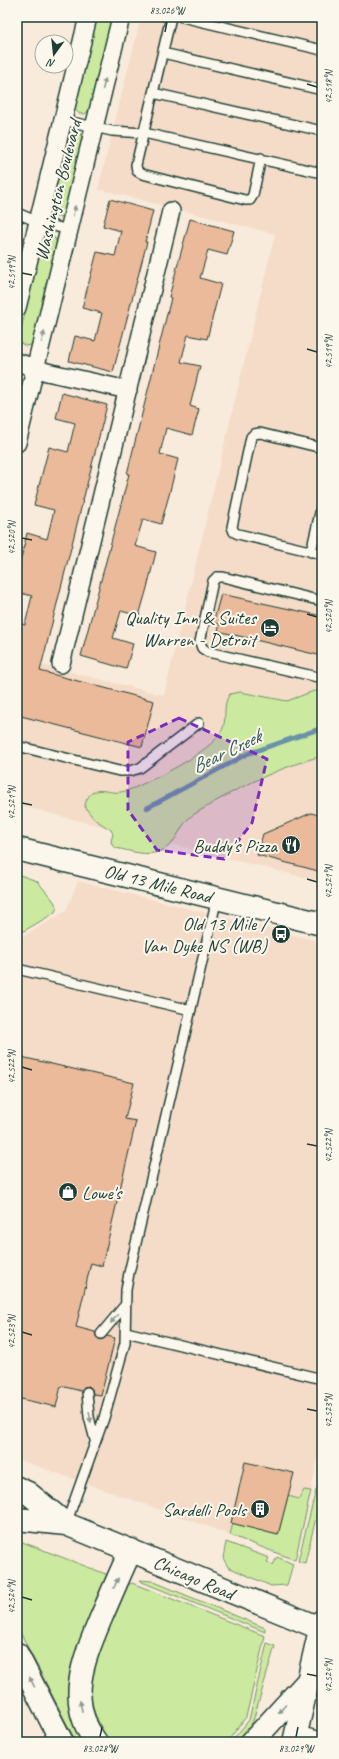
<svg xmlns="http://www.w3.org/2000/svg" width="339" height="1759" font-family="Caveat,sans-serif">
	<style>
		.built { fill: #f4dcc8 }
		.green { fill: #cce9a0; stroke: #76936a }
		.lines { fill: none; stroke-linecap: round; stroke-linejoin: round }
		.stream { stroke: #6892a8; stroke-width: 4.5 }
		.building { fill: #eaba9a; stroke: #1f3d34 }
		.lane-casing { stroke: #1f3d34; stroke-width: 12 }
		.street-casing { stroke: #1f3d34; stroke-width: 20 }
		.secondary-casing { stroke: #1f3d34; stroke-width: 25 }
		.primary-casing { stroke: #1f3d34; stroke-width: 25 }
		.lane { stroke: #fbf7ec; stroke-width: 9 }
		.street { stroke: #fbf7ec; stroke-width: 17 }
		.secondary { stroke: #fbf7ec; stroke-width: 22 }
		.primary { stroke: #fbf7ec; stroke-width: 22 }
		.oneway { fill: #8d9a90 }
		.marked { fill: #7b2cbf; fill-opacity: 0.2; stroke: #7b2cbf; stroke-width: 3; stroke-dasharray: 8 5; stroke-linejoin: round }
		.ticks { fill: none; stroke: #1f3d34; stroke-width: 1.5 }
		.labels { text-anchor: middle; stroke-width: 4; stroke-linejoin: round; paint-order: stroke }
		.street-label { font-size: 19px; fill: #1f3d34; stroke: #fbf7ec }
		.poi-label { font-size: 19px; fill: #1f3d34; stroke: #fbf7ec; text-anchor: end }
		.water-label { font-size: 20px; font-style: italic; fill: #37595b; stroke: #fbf7ec }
		.neatline { fill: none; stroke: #1f3d34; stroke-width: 1.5 }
		.ticks-label { font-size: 10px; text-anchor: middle; fill: #1f3d34 }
	</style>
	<rect width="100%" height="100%" fill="#f8ebdc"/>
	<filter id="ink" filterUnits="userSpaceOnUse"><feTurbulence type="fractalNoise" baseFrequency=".025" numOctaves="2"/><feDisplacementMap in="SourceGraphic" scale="8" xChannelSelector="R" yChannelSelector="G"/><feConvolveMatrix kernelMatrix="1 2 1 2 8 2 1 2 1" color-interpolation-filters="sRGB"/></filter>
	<g filter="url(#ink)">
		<!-- built -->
		<path class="built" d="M141 17H322V882L17 805V659L164 695 275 234 98 189Z
			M78 881 322 942V1440L295 1560 206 1526 17 1459V940L66 911Z"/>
		<!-- green -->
		<path class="green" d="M97 17H113L90 109 85 114C78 114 75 112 75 105Z
			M74 132 80 133 83 140 65 212 60 217H56L51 212V208L69 137Z
			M47 236 55 238 57 244 33 341 31 345 25 346 19 342V338L42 241Z
			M314 691 322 692V756C286 765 243 785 211 804 204 809 194 813 188 819 178 830 176 845 161 851 147 857 131 851 116 848L112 845 111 841 113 834 111 830 94 819 85 807C85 803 86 800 89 796 97 785 109 794 120 792 130 791 140 785 149 781 167 773 217 747 223 728 227 716 222 704 230 694L240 692 287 701Z
			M17 874 37 881 53 900 57 907 55 912 51 915 17 935Z
			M304 1490 311 1491 295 1560 230 1535 233 1523 278 1535 288 1496 299 1499Z
			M316 1490 320 1493 321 1497 305 1563 298 1561Z
			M17 1540 111 1576C95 1610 62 1664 69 1702 72 1715 79 1729 83 1742H76L17 1626Z
			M226 1542 269 1558 267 1562 273 1565 277 1557 293 1564 287 1585 271 1586 228 1567 223 1558Z
			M140 1580 152 1581 265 1628V1632L142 1582Z
			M132 1583 265 1636 246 1717 227 1742H110C100 1727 91 1711 91 1691 90 1672 111 1606 122 1590 125 1586 128 1585 132 1583Z
			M267 1643 275 1646 253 1721 241 1742H231L249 1720Z"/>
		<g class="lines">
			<!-- stream -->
			<path class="stream" d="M147 808 247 754 322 728"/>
		</g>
		<!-- building -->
		<path class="building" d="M110 199 153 211 145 242H147L113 372 69 361 75 336 95 341 102 313 82 308 97 252 115 256 121 231 103 226Z
			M190 219 234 231 227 255 208 250 200 278 221 284 207 339 188 335 181 362 200 366 190 406 199 409 192 435 166 428 160 454 178 459 169 495 161 524 143 519 135 546 156 552 147 588 139 616 121 611 113 638 133 644 126 669 81 656 129 474H127L171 298 169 297Z
			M62 393 107 405 40 671 154 701 142 747 17 715V622L25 625 32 596 17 592V576L27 533 47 539 54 510 34 505 49 447 68 452 75 423 56 418Z
			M221 594 322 616V656L218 631 220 624 213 623Z
			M311 813 322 816V872L257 855 263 834Z
			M17 1056 134 1083 125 1119 136 1121 102 1266 91 1263 76 1327 95 1332 96 1336 100 1340 103 1339 107 1336 115 1338 101 1395 93 1394 92 1389 89 1386 84 1387 81 1391 61 1386 56 1407 17 1398Z
			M245 1462 294 1473 278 1535 231 1523Z"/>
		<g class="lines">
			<defs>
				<path id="lane" d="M171 17 136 165 137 171 142 174 245 200H250L253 195 261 158
					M182 17 322 50
					M163 53 322 90
					M153 93 322 131
					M63 120 112 131 144 133 322 173
					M17 213 38 222 69 230
					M322 448 260 433 254 434 251 437 232 527 234 532 238 534 322 554
					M311 552 322 504
					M322 601 223 577H217L213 581 200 642 202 648 208 652 322 678
					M17 746 119 771H130L140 768 199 723
					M17 969 191 1010
					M126 1332 322 1379
					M101 1334 126 1304
					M87 1392 89 1417 95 1440
					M66 1524 104 1418 125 1343 126 1290 129 1273 217 898
					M297 1731 322 1737"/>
				<path id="street" d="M17 308 88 17
					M17 362 47 372 128 390
					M17 443 121 17
					M61 664 171 211"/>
				<path id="secondary" d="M17 849 322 924
					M17 1488 28 1493 66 1524
					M17 1519 66 1524 322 1629"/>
				<path id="primary" d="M17 1654 62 1742
					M96 1742C65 1701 84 1659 101 1618 111 1595 120 1573 131 1550
					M252 1742 308 1681
					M294 1742 322 1621"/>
			</defs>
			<!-- lane casing -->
			<use href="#lane" class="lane-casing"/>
			<!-- street casing -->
			<use href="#street" class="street-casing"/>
			<!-- secondary casing -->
			<use href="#secondary" class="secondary-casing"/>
			<!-- primary casing -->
			<use href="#primary" class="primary-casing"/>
			<!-- lane -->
			<use href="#lane" class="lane"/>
			<!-- street -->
			<use href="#street" class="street"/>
			<!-- secondary -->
			<use href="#secondary" class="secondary"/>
			<!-- primary -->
			<use href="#primary" class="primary"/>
		</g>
		<!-- one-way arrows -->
		<defs><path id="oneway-solid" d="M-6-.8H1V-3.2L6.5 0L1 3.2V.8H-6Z"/></defs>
		<g class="oneway">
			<use href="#oneway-solid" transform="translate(104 84) rotate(-76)"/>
			<use href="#oneway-solid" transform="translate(74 211) rotate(-76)"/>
			<use href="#oneway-solid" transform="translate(43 337) rotate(-76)"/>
			<use href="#oneway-solid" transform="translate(114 1319) rotate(129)"/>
			<use href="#oneway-solid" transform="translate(90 1417) rotate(81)"/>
			<use href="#oneway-solid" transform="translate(116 1583) rotate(-66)"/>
			<use href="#oneway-solid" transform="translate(32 1682) rotate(-117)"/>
			<use href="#oneway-solid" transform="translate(81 1706) rotate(-101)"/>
			<use href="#oneway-solid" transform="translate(282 1709) rotate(132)"/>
		</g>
	</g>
	<!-- marked area -->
	<path class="marked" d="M179 718 267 759 252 823 224 859 157 850 128 810V742Z"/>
	<!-- ticks -->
	<path class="ticks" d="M165 32 167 22M307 84 317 87M22 273 32 275M307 349 317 352M22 538 32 540M307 614 317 617M22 803 32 805M307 879 317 882M22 1067 32 1070M307 1144 317 1146M22 1332 32 1335M307 1409 317 1411M22 1597 32 1600M307 1674 317 1676M100 1737 102 1727M296 1737 298 1727"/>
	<!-- icons -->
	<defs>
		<symbol id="hotel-disc" viewBox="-11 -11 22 22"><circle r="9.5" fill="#1f3d34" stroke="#fbf7ec"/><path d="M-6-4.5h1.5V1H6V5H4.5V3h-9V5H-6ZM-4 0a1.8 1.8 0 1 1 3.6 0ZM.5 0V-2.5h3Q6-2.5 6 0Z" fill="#fff"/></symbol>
		<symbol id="restaurant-disc" viewBox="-11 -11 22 22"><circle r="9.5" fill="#1f3d34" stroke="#fbf7ec"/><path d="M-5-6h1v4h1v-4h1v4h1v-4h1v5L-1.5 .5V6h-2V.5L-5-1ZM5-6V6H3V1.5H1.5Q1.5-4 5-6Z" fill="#fff"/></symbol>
		<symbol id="bus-disc" viewBox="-11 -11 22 22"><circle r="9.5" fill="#1f3d34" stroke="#fbf7ec"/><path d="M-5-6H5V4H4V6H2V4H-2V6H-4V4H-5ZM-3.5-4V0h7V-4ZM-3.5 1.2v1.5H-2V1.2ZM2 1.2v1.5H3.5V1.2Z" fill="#fff"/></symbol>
		<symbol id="shop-disc" viewBox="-11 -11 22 22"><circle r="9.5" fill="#1f3d34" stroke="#fbf7ec"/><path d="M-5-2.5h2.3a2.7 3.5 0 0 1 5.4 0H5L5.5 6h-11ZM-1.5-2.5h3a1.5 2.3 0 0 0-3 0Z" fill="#fff"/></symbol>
		<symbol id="building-disc" viewBox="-11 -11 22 22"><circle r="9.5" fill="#1f3d34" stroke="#fbf7ec"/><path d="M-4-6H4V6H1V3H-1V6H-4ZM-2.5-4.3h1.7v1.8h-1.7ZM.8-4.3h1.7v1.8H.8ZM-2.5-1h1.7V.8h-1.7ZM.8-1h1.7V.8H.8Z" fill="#fff"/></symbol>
	</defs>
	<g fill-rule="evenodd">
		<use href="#hotel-disc" x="259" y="617" width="22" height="22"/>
		<use href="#restaurant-disc" x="280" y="834" width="22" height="22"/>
		<use href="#bus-disc" x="270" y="923" width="22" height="22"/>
		<use href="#shop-disc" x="57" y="1181" width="22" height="22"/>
		<use href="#building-disc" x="249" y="1498" width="22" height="22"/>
	</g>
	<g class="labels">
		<!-- street labels -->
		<g class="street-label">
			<text transform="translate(57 190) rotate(-76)" y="7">Washington Boulevard</text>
			<text transform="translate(158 883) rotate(14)" y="7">Old 13 Mile Road</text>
			<text transform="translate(194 1577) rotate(23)" y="7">Chicago Road</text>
		</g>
		<!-- poi labels -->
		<g class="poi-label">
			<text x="256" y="624">Quality Inn &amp; Suites<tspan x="256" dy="22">Warren - Detroit</tspan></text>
			<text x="277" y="852">Buddy's Pizza</text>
			<text x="267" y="930">Old 13 Mile /<tspan x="267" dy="22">Van Dyke NS (WB)</tspan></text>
			<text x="82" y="1199" text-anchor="start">Lowe's</text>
			<text x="246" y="1516">Sardelli Pools</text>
		</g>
		<!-- water labels -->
		<g class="water-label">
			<text transform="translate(226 751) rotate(-26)" y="7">Bear Creek</text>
		</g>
	</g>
	<!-- margin -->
	<rect width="339" height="1759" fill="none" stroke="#fbf7ec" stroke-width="44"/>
	<!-- north arrow -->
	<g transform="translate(54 54) rotate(195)"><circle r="19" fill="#fbf7ec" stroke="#a3ada2"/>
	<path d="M0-3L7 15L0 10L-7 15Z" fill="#1f3d34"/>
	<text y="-6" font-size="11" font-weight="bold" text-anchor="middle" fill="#1f3d34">N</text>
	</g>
	<rect x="22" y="22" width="295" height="1715" class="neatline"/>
	<g class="ticks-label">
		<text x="167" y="14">83.026°W</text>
		<text transform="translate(328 87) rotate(-90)" y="4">42.518°N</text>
		<text transform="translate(11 273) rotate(-90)" y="4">42.519°N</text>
		<text transform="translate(328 352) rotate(-90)" y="4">42.519°N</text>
		<text transform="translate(11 538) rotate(-90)" y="4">42.520°N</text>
		<text transform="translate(328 617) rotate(-90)" y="4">42.520°N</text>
		<text transform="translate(11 803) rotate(-90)" y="4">42.521°N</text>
		<text transform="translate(328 882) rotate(-90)" y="4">42.521°N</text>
		<text transform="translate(11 1067) rotate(-90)" y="4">42.522°N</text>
		<text transform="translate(328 1146) rotate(-90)" y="4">42.522°N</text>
		<text transform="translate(11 1332) rotate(-90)" y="4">42.523°N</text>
		<text transform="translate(328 1411) rotate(-90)" y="4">42.523°N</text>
		<text transform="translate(11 1597) rotate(-90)" y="4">42.524°N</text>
		<text transform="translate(328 1676) rotate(-90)" y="4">42.524°N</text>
		<text x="100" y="1752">83.028°W</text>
		<text x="296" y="1752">83.029°W</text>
	</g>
</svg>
